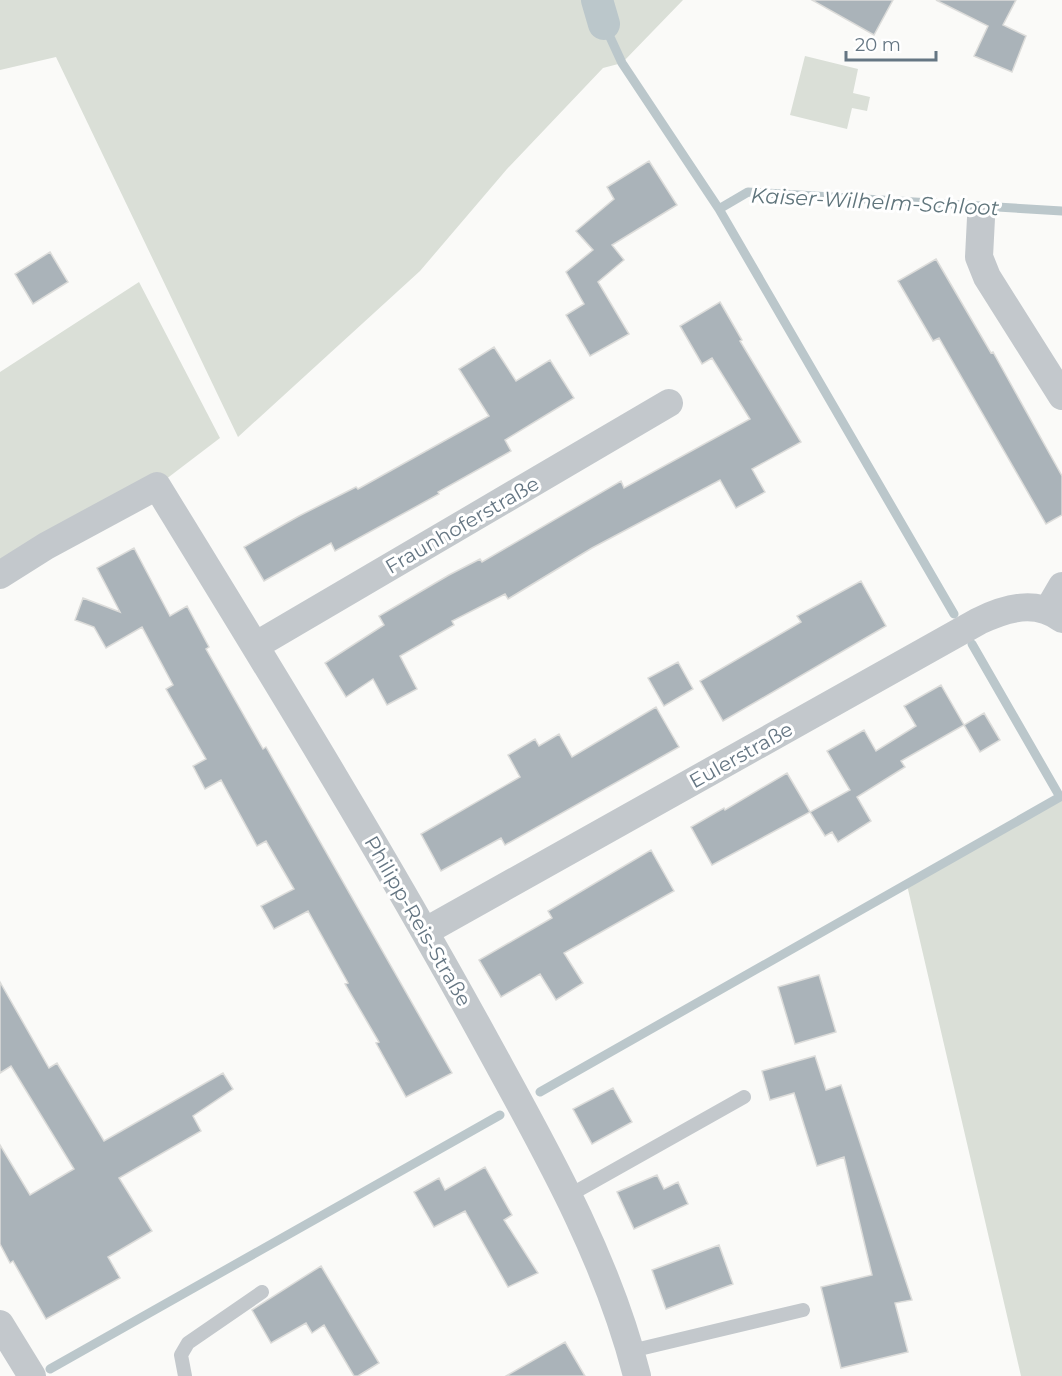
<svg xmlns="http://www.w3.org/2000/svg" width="1062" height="1376" font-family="Montserrat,sans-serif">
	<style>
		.green { fill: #dadfd7 }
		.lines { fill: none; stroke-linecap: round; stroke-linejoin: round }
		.stream { stroke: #bbc7cb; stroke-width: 9 }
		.canal { stroke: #bbc7cb; stroke-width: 32 }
		.building { fill: #aab3b9; stroke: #dcdcda; stroke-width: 1.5 }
		.service { stroke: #c3c8cc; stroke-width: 14 }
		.minor { stroke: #c3c8cc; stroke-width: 28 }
		.labels { text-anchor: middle; stroke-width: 6; stroke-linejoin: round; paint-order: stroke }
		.street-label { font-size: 20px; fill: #657683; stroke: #fff }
		.water-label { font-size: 21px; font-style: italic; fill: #60757c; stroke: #fff }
	</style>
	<rect width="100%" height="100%" fill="#fafaf8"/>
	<!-- green -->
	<path class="green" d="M0 0H597L620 58 605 0H683L622 63 603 68 507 169 420 271 238 437 56 57 0 70Z
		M805 56 858 69 853 93 870 97 867 111 852 108 847 129 790 115Z
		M139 282 220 438 157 486 0 575V372Z
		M1062 796V1376H1021L907 885Z"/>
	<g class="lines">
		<!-- stream -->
		<path class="stream" d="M604 24 622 63 719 209 748 192 1062 211
			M719 209 954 614
			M540 1092 1060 797 972 644
			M50 1369 500 1115"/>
		<!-- canal -->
		<path class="canal" d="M597 0 604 24"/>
	</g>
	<!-- building -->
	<path class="building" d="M812 0H893L874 35Z
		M936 0H1016L1003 25 1026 36 1012 72 974 56 988 26Z
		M649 161 677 205 612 245 624 260 598 282 629 334 590 356 566 315 584 304 566 272 593 250 576 231 614 199 607 187Z
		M50 252 68 282 33 304 15 274Z
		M936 259 991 353 993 352 1062 476V515L1046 524 939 338 933 341 898 281Z
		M720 302 742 340 740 341 801 442 752 469 765 492 736 508 720 480 592 548 508 599 505 594 452 621 454 625 400 656 417 689 387 705 373 679 346 697 325 663 384 625 379 616 449 575 480 559 482 562 621 481 624 488 750 419 712 358 702 364 680 326Z
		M494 347 516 381 550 360 574 398 505 440 511 451 438 492 439 494 335 551 331 543 264 581 244 547 299 516 356 487 358 489 489 416 459 369Z
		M134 548 170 616 187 606 209 647 206 649 263 749 266 747 452 1073 406 1097 376 1043 379 1042 345 984 348 983 308 911 274 929 261 906 294 889 266 841 257 846 221 780 205 789 193 766 206 759 166 689 173 685 142 627 106 648 94 627 75 620 83 598 120 612 97 568Z
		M861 581 886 626 723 721 700 681 801 622 797 616Z
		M678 662 693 689 664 706 648 678Z
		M941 685 964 725 901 761 905 767 857 797 871 821 838 842 832 832 825 836 810 812 850 790 827 751 864 730 876 751 916 726 904 706Z
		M656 707 679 747 505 845 501 838 441 871 421 834 520 777 508 755 535 739 539 746 559 734 572 757Z
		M984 713 1000 740 980 752 964 725Z
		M787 773 810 812 712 865 691 827 724 808 725 810Z
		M651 850 674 891 564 953 583 983 556 1000 540 974 501 997 479 960 552 918 548 911Z
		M819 975 836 1032 795 1044 778 987Z
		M0 982 49 1068 57 1063 104 1141 223 1073 233 1089 193 1116 201 1131 119 1178 152 1231 108 1257 120 1278 46 1319 13 1261 10 1263 0 1244V1145L30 1195 74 1169 11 1066 0 1073Z
		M815 1056 826 1090 841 1085 912 1300 895 1303 908 1352 841 1368 821 1287 872 1275 844 1157 817 1166 794 1093 770 1100 762 1071Z
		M613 1088 632 1122 592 1144 573 1109Z
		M485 1167 512 1215 504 1220 538 1273 508 1287 465 1211 434 1227 414 1192 439 1178 445 1190Z
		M657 1175 664 1189 678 1182 688 1204 634 1229 617 1192Z
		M719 1245 733 1284 666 1309 652 1270Z
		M321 1266 379 1363 358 1376H354L324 1325 312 1333 306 1323 271 1343 252 1310Z
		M565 1342 585 1376H506Z"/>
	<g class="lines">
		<!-- service -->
		<path class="service" d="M568 1196 744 1097
			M631 1351 803 1310
			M185 1376 181 1355 188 1343 262 1292"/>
		<!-- minor -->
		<path class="minor" d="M981 218 979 257 987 277 1062 396
			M0 575 46 546 157 486C268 667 380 848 482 1034 542 1144 606 1253 637 1376
			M1048 610 1062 586
			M255 646 669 403
			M426 931 979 621C1006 608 1036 599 1062 619
			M0 1324 32 1376"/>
	</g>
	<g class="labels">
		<!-- street labels -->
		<g class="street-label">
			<text transform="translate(462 525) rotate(-30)" y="7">Fraunhoferstraße</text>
			<text transform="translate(741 755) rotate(-29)" y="7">Eulerstraße</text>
			<text transform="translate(418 921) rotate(60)" y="7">Philipp-Reis-Straße</text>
		</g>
		<!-- water labels -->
		<g class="water-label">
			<text transform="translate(875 202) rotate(3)" y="7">Kaiser-Wilhelm-Schloot</text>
		</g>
	</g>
	<!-- scale -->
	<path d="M846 51v9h90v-9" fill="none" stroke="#657683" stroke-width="3"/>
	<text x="855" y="51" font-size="18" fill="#657683" stroke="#ffffff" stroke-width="4.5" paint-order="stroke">20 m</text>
</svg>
